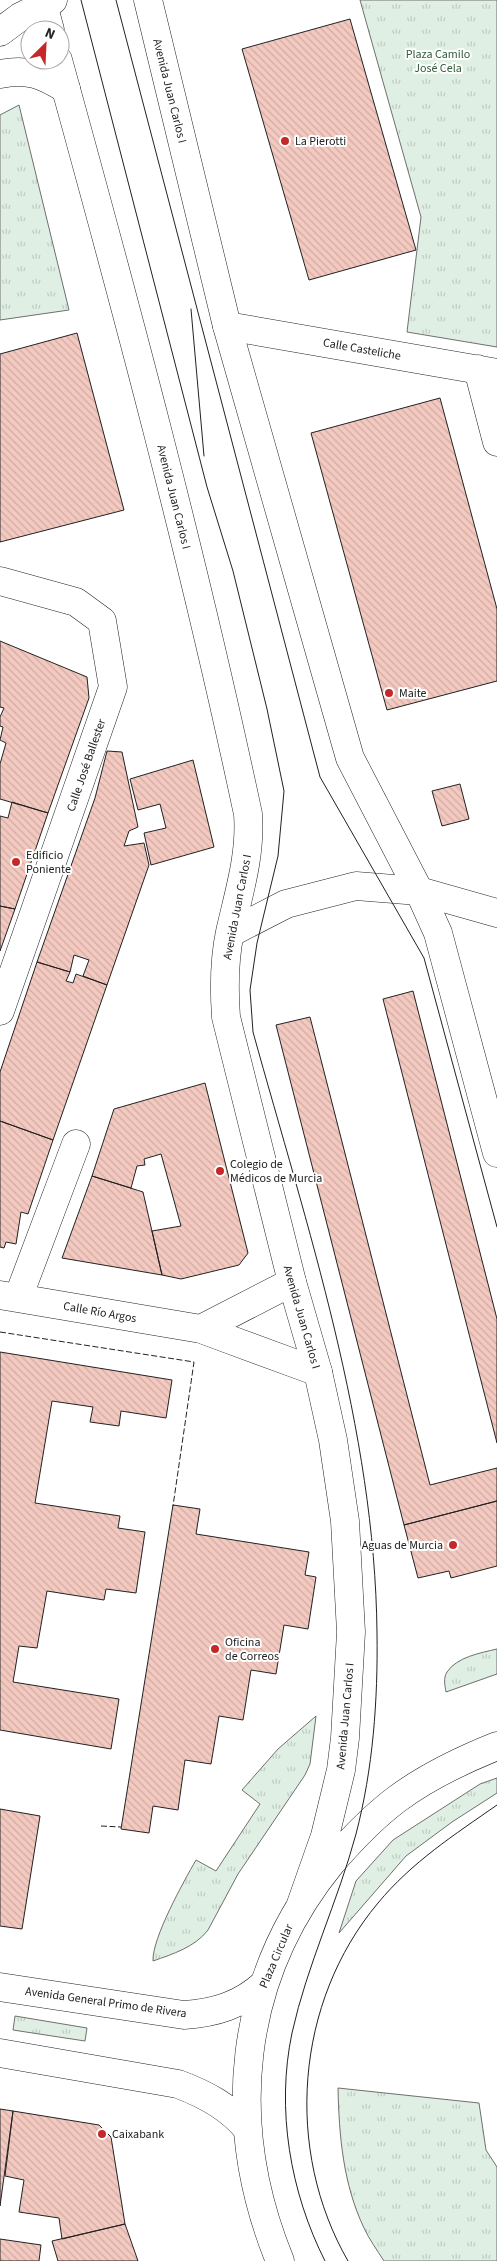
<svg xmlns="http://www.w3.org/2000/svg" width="497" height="2261" font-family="'Source Sans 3',sans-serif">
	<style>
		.grass { fill: url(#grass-tufts); stroke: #6f6f6f }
		.building { fill: url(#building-back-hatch); stroke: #222 }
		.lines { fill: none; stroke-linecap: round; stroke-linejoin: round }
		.minor-casing { stroke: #222; stroke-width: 29 }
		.primary-casing { stroke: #222; stroke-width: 29 }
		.minor { stroke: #fff; stroke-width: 28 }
		.primary { stroke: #fff; stroke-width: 28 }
		.tram { stroke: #222; stroke-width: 1 }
		.fence { stroke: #222; stroke-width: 1; stroke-dasharray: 6 2.5; stroke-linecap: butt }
		.poi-dot { fill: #c62828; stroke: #fff; stroke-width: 2 }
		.labels { text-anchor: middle; stroke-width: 4; stroke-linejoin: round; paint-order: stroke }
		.park-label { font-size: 12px; fill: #2f5e38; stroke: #fff }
		.street-label { font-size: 12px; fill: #222; stroke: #fff }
		.poi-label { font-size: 12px; fill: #222; stroke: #fff; text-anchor: start }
	</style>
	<defs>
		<pattern id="grass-tufts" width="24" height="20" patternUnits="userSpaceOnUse" patternTransform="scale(1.25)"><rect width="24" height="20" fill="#e0efe3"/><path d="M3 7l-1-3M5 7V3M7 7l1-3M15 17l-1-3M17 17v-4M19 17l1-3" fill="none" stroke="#c0cdc2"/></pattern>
		<pattern id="building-back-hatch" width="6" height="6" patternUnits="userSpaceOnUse" patternTransform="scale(1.25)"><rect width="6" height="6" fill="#f3c9c0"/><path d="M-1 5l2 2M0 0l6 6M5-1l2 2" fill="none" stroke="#d0aca5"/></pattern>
	</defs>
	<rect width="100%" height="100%" fill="#fff"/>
	<!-- grass -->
	<path class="grass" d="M360 0H497V347L407 332 421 217Z
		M19 105 69 310 0 320V115Z
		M497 1649V1674L446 1692C445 1686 443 1678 447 1672 457 1657 480 1653 497 1649Z
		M316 1716 310 1764 305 1775 238 1874 208 1930C195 1947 173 1954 153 1961 152 1938 184 1881 196 1860L216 1871 260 1804 242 1790 278 1749Z
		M497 1778V1793L452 1822 406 1856 339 1933 356 1881 393 1840 480 1784Z
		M15 2016 87 2028 85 2041 13 2030Z
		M338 2088 479 2103 486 2150 497 2167V2261H384C377 2250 369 2239 364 2228 343 2184 339 2135 338 2088Z"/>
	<!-- building -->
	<path class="building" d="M350 19 416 250 309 280 242 49Z
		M77 333 124 510 0 542V354Z
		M440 398 497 609V681L387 710 311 433Z
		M0 641 87 677 89 698 48 813 0 799V764L6 743 0 740 3 727 0 726V717L4 708 0 707Z
		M107 751 122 752 138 827 129 831 124 846 144 843 149 865 107 985 83 976 89 960 74 955 70 972 37 962 95 798Z
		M193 760 214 847 151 865 144 833 166 828 160 804 138 810 130 779Z
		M460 784 469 819 442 826 432 791Z
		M12 802 48 813 15 909 0 906V816L8 818Z
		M0 906 15 909 0 951Z
		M37 962 70 972 66 981 73 983 76 974 107 985 53 1140 0 1121V1072Z
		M413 991 497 1319V1443L383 999Z
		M310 1017 430 1485 497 1468V1501L404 1525 276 1025Z
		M205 1083 248 1253 239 1265 181 1279 162 1275 152 1231 181 1226 161 1154 144 1159 145 1165 137 1166 131 1188 92 1176 114 1109Z
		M0 1121 53 1140 28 1214 21 1212 16 1244 6 1242 4 1248 0 1247Z
		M92 1176 143 1192 162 1275 62 1258Z
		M0 1352 172 1380 166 1418 121 1411 119 1426 90 1422 93 1407 52 1401 35 1503 120 1516 118 1528 145 1532 136 1593 106 1589 104 1600 47 1591 37 1648 19 1646 13 1682 119 1699 111 1749 0 1730Z
		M497 1501V1566L451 1578 449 1571 418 1578 404 1525Z
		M173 1505 200 1509 196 1534 309 1552 305 1575 316 1577 308 1629 284 1625 276 1674 251 1670 243 1720 219 1716 211 1764 185 1760 178 1810 153 1806 149 1833 121 1829Z
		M0 1809 40 1816 22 1929 0 1926Z
		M0 2109 13 2111 0 2206Z
		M13 2111 99 2125 111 2137 125 2224 62 2239 59 2218 19 2212 24 2180 5 2176Z
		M125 2224 138 2261H58L52 2241Z
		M0 2239 41 2245 39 2261H0Z"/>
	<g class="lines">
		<defs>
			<path id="minor" d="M0 32 20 17 53 0
				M0 74C28 68 43 75 66 89
				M227 326 497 373
				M478 369 497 442
				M0 581 76 602 102 621 113 687 0 1011
				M419 891 497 913
				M292 1282 201 1329 318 1372
				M0 1295 201 1329
				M18 1298 76 1144"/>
			<path id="primary" d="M42 0 50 30
				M148 0 227 326 350 758 419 891 438 933 497 1153
				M58 60C127 310 194 560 248 814 251 855 239 892 230 932 224 960 224 989 226 1017L292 1282 318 1372 333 1440 345 1521 351 1632 345 1738 341 1770 325 1836 300 1907
				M230 933 286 904 356 886 419 891
				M0 1987 184 2015C215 2013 241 2005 264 1984
				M0 2053 178 2084C205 2094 230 2107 248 2130
				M280 2261C224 2124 237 1978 332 1862 352 1839 373 1817 397 1799 428 1776 462 1760 497 1746"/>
		</defs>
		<!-- minor casing -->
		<use href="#minor" class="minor-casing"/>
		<!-- primary casing -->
		<use href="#primary" class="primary-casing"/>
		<!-- minor -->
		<use href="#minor" class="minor"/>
		<!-- primary -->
		<use href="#primary" class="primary"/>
		<!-- tram -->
		<path class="tram" d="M81 0 207 487 233 571 267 709 284 791 278 856 257 943 250 990 253 1032C307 1227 375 1429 377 1633 378 1700 373 1769 356 1834 338 1901 307 1965 292 2033 276 2109 290 2192 325 2261
			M116 0 320 777 424 958 497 1227
			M191 309 204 456
			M348 2261C284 2150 295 2002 378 1903 412 1862 454 1835 497 1805"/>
		<!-- fence -->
		<path class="fence" d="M0 1332 194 1362 173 1506
			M101 1826 121 1827"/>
	</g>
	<!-- markers -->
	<g class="poi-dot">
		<circle cx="285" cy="141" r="5"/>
		<circle cx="389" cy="693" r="5"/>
		<circle cx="16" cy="862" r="5"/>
		<circle cx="220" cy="1171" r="5"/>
		<circle cx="453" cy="1545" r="5"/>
		<circle cx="215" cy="1649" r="5"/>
		<circle cx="102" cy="2134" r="5"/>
	</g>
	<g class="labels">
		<!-- park labels -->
		<g class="park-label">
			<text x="438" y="58">Plaza Camilo<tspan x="438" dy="14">José Cela</tspan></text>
		</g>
		<!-- street labels -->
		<g class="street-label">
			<text transform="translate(170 91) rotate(76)" y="4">Avenida Juan Carlos I</text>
			<text transform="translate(362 349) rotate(10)" y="4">Calle Casteliche</text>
			<text transform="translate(174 497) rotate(76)" y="4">Avenida Juan Carlos I</text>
			<text transform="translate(86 765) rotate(-71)" y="4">Calle José Ballester</text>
			<text transform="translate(237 907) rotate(-79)" y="4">Avenida Juan Carlos I</text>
			<text transform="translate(100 1312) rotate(10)" y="4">Calle Río Argos</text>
			<text transform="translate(302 1317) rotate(74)" y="4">Avenida Juan Carlos I</text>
			<text transform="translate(345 1716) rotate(-85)" y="4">Avenida Juan Carlos I</text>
			<text transform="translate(276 1956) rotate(-67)" y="4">Plaza Circular</text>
			<text transform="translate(106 2002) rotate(8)" y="4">Avenida General Primo de Rivera</text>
		</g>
		<!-- poi labels -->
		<g class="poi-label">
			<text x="295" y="145">La Pierotti</text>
			<text x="399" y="697">Maite</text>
			<text x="26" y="859">Edificio<tspan x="26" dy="14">Poniente</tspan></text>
			<text x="230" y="1168">Colegio de<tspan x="230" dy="14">Médicos de Murcia</tspan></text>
			<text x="443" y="1549" text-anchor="end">Aguas de Murcia</text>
			<text x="225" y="1646">Oficina<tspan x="225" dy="14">de Correos</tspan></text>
			<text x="112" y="2138">Caixabank</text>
		</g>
	</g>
	<!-- north arrow -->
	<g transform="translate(45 45) rotate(24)"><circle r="24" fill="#ffffff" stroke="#a7a7a7"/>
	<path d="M0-4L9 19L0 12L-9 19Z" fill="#c62828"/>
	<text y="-8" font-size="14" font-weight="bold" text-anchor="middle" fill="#222222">N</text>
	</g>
</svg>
